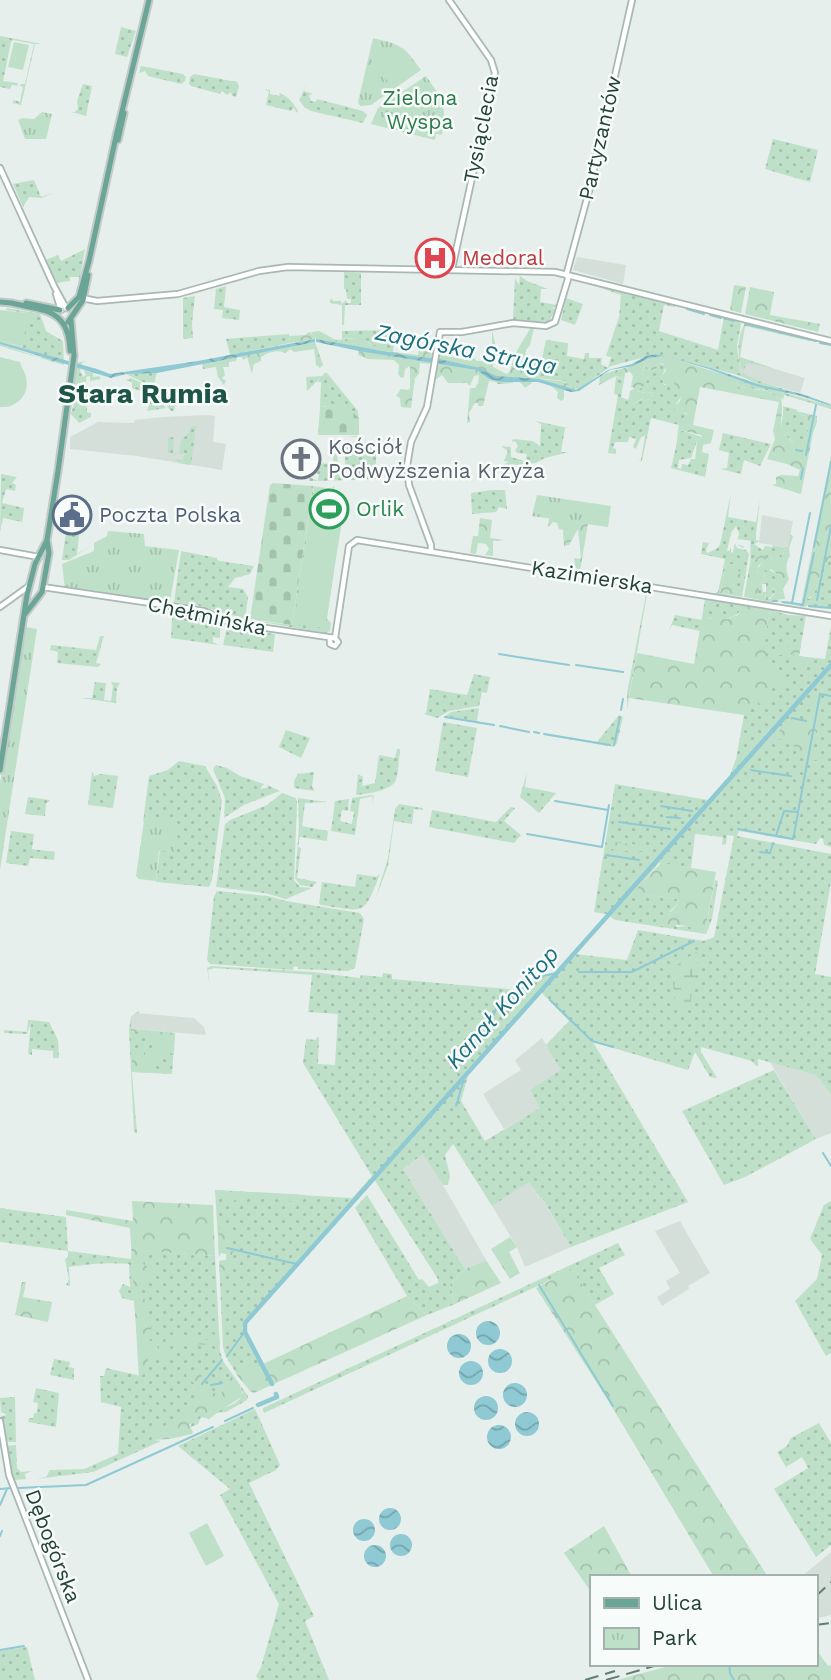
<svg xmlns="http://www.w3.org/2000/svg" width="831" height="1680" font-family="'Work Sans',sans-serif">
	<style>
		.built { fill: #d4dfda }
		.grass { fill: url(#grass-dots) }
		.forest { fill: url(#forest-crowns) }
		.wetland { fill: url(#wetland-marsh) }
		.cemetery { fill: url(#cemetery-stones) }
		.park { fill: url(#park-tufts) }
		.pitch { fill: #bfe0c8 }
		.water { fill: url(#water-waves) }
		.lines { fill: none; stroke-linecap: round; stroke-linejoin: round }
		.stream { stroke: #8ec9d4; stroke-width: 2 }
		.canal { stroke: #8ec9d4; stroke-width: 4.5 }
		.minor-casing { stroke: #a8b8b2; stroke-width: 8 }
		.major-casing { stroke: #c2cac8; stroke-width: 9 }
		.minor { stroke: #fff; stroke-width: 4.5 }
		.major { stroke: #6aa596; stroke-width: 5 }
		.rail { stroke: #5f7d75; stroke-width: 2; stroke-dasharray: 14 7; stroke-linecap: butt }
		.labels { text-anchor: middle; stroke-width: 5; stroke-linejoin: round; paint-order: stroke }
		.park-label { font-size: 21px; fill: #2d7a4b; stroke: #f7fbf9 }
		.street-label { font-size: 21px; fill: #24423a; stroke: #f7fbf9 }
		.health-label { font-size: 21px; fill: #be3a42; stroke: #f7fbf9; text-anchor: start }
		.worship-label { font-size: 21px; fill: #5b616d; stroke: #f7fbf9; text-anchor: start }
		.leisure-label { font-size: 21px; fill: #27864d; stroke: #f7fbf9; text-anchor: start }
		.service-label { font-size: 21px; fill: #4e5e75; stroke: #f7fbf9; text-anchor: start }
		.water-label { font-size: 23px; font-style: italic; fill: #1c6f80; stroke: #f7fbf9 }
		.district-label { font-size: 28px; font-weight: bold; fill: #1f5548; stroke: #f7fbf9 }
	</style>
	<defs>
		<pattern id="grass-dots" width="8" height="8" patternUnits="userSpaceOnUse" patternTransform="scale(1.75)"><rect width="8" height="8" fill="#bfe0c8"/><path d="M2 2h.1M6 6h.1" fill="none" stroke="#a4c1ad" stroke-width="1.8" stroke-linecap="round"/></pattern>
		<pattern id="forest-crowns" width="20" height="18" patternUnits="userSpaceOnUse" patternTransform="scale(1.75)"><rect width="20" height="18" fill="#bfe0c8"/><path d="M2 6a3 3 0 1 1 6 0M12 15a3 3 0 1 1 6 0" fill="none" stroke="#a4c1ad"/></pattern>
		<pattern id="wetland-marsh" width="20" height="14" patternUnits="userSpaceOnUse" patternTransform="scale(1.75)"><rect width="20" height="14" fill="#bfe0c8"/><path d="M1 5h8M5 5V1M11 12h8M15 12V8" fill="none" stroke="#a4c1ad"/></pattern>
		<pattern id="cemetery-stones" width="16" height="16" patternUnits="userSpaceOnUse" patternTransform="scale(1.75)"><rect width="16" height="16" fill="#bfe0c8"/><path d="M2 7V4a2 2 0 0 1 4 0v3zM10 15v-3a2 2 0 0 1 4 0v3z" fill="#a4c1ad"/></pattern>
		<pattern id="park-tufts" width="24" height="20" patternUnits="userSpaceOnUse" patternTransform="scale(1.75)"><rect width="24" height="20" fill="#bfe0c8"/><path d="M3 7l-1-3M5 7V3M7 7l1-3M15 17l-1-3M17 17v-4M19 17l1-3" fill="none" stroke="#a4c1ad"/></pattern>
		<pattern id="water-waves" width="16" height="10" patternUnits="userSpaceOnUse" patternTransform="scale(1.75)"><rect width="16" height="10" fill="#8ec9d4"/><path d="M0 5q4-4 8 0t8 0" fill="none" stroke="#74a5ad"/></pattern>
	</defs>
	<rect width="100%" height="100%" fill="#e6efeb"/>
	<!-- built -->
	<path class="built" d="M577 257 626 265 623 284 573 270Z
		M736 357 805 378 800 393 734 374Z
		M207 415 215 416 213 442 226 444 222 470 137 456 70 449V437L98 422 134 423 135 420 163 417Z
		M762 515 793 521 788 547 759 543Z
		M136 1013 194 1018 204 1027 206 1035 130 1029 132 1017Z
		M542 1038 562 1070 541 1108 504 1129 483 1094 521 1070 515 1060Z
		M770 1062 816 1075 831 1095V1133L816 1139Z
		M423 1153 443 1185 486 1260 465 1269 403 1169Z
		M529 1181 539 1198 541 1197 571 1247 525 1267 517 1247 492 1206Z
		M680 1221 710 1273 688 1286 689 1289 662 1306 657 1297 670 1289 666 1281 680 1273 655 1231Z
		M831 1552V1615L815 1619V1577H801Z"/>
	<!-- grass -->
	<path class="grass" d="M121 27 136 31 127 57 115 54Z
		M0 36 42 44H35L21 105 12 103 14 100 20 102 23 87 20 86 21 84H25L34 44 13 40 11 42 3 81 18 83 17 86 12 85 10 89 0 87Z
		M141 66 183 74 186 77 185 81 181 84 148 76 145 71 139 73Z
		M310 68 304 91 313 94 309 95 311 101 315 102 317 99 363 111 367 115 363 123 311 111 304 107 299 100C305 91 307 79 310 68Z
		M194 74 237 82 239 86 236 97 232 96 231 92 227 95 222 91 220 94 191 86 189 84 190 77Z
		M83 84 92 86 86 116 69 111 74 113 78 109 77 101Z
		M263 89 270 90V94L279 96 280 93C289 97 293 103 298 111L297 113 294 108 291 111 266 105 269 91Z
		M773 139 818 150 810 182 765 169Z
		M34 180 41 197 52 193 42 198 29 197 23 207 13 184Z
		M85 249 78 290 79 277H70V281L56 283 45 260 58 255 61 261Z
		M344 272 361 273V305H345L344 325H342V305L330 303V300L332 298 333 301H341L342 304 346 300 347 303H351V299H347L346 289H344Z
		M520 276 527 281 548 289H541L540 302 557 305 556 308 552 307 555 310 549 322 513 320 515 278 519 285Z
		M226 286 224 307 240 310 239 320 222 318 223 310 214 309 216 289Z
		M595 286 675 305V307L664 305 659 331 718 350 724 317 739 320 741 324 737 346 740 372 759 381 800 394 761 385 738 375 656 354 611 366 578 390 564 381 538 378 546 340 568 343 567 356 584 359 585 353H589V358H602L601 364 608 368 611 357 606 356 619 317 621 295Z
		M195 296 192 323 193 338 183 339V298Z
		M566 298 583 304 575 325 561 320Z
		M7 308 40 314 46 331 63 341 64 365 0 346V344L41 358 42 354 0 342V340L22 347 27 313 6 310Z
		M746 322 817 340 818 341H810L745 326 740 357 773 368 747 363 743 371C736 357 737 335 746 322Z
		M395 330 393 352 375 350V346L371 347 368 341 358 340 356 338 342 339V331Z
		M289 334 290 343 230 355 226 339Z
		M648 358 646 365 649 371 656 369 659 363 666 366 662 376 664 385H668L671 382H675L683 394 676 404 687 415 679 425 651 418 642 461 638 460H641L645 436 641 437 636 449 633 447 636 439 629 437 628 442H615L613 448 616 449V454L608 453 618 395 614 394 616 377 624 380 621 397 628 400 629 397 633 404 644 398V401L650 399 653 392 645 393 637 391 645 385 648 376H642L645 364 642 361Z
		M86 361 82 363 80 371 83 377 86 375 84 370 93 373V377L99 376 101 379 90 381V376L86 377 87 412 91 413V417L79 423 71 414 74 403 72 395 71 399 75 363Z
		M157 372 154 384 177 398 167 395 177 400 174 411H171L151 388 161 391 126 374Z
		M324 373H327L358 411 359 437 347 436H358L336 405 320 407 321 382H317L322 376 307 391 306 377 322 376Z
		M131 378 148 386 166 408 147 411 152 395 132 388V382L126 380Z
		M740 380 831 406V409L784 395 783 400 780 397H777L765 390 739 387 736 383Z
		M783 406 798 410 796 411 805 416 808 431 806 441 795 443C773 429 785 424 783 406Z
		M535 421 568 428H565L561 452H569L545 458 535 463 488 468 483 466H499L509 462 504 461 508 451 501 446 511 447V457L525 461 527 454 517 453 515 450 518 446 515 441 512 442 513 439 533 441 540 446 541 424Z
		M196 426 191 465 170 462 181 463 171 459 182 460 185 454 168 453V438L174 437 173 453H179L181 441 188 433H190L189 431 191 427Z
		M680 430 702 437 697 441 691 458 679 460 678 468 681 469 682 464 688 465 691 459 708 460 705 477 671 468Z
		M723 433 771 444 760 466 744 460 741 474 720 469 727 468 729 453 719 450Z
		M341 442H378L376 444V479L309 481V477L318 481 319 474 310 473 311 463 333 464 334 454H337L340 478 350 477V473H359L356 468 349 470 345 468V445H340Z
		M1 474 17 477 12 483 16 485 15 491 6 489 2 503 24 508 22 522 3 518 0 532Z
		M313 486 332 489 334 486 333 497 332 489 314 487 303 564 334 570 327 619 331 623 330 631 326 633 250 620 292 625Z
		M492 490H505L507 509 499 507 496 512 472 514 471 493Z
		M731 493 728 517 756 522 760 500 756 534V540L760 541 754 544 763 550 765 546 772 547 773 545 785 548 782 558 776 555 770 557 772 560 764 567 777 574 778 583 772 588 776 592 768 599 801 604 803 595 809 599 814 595 821 569 831 558V609L808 607V605L805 607 782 603 779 601 770 603 744 598 764 601 766 598V584H762L763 596 748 594 752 581 756 582 753 586 757 590 760 583 766 580 764 575 758 573 757 569 766 558 761 555 750 563C752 555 749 549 751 541L738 539 737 545 744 546 743 548 737 545 739 533 736 526 731 533 727 551H730L731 547V553L733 552 735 543 737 548 746 550 749 554 743 591 734 585 736 582H745L738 571 739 565 726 564 720 593 742 598 714 594 718 592 725 559 701 554 703 542 709 543 706 550 707 553 716 549 720 545Z
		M67 524 80 526 77 554 92 545 69 560H62Z
		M181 551 217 558V560L220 561 254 566 250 574 235 578 228 587 243 589 248 597 245 619 201 606 174 602Z
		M647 589H648L627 709V693Z
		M705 599 742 605C739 621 720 620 707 618L703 611Z
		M176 609 202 613 220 622V638L213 637V642L219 645 171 638 172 619Z
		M770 610 789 615 806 616 799 656 825 659 831 626V847L824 845 823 839 820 838 816 844 739 831 737 836 831 854V882L815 974 831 977V1095L816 1075 758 1059V1066H756L752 1061 701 1047V1052L717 1078 710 1077 695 1052 688 1070 593 1042 688 1202 571 1247 542 1198H540L529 1182 492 1206 453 1144 445 1155 450 1176 448 1185H443L423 1154 403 1169 465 1269 450 1285 455 1304 427 1315 407 1296 355 1208 367 1195 419 1280 422 1279 429 1287 438 1283V1279L374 1179 469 1072 461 1101 485 1141 540 1108 530 1090 561 1070 546 1045 569 1021 541 992 575 954 627 960 638 930 704 941 714 937 734 836 727 835 726 844 722 845 723 837 695 834 691 868 659 863 637 890 638 893 677 899 678 904 670 911 676 927 687 926 705 932 715 880 718 881 712 919 706 934 615 920 606 914 594 912 615 784 708 800 730 775 736 759 744 715 750 712Z
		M675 615 702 620 700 631 672 625 668 633Z
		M227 627 275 634 273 652 223 645Z
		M100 636H104L96 663 101 664 98 667 57 663 58 652 50 650 51 645 96 650Z
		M474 674 490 677 487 693 482 692 479 706 449 711 437 718 424 714 426 713 430 689 467 695Z
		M95 682 106 683 104 700 111 701 113 686 111 682 120 683 117 688 116 703 81 698H92Z
		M479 708 477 721 495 726 444 717 451 712Z
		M619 715 623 717 617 743 614 747 544 735V733L597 742Z
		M443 722 477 728 468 777 435 771Z
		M286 730 310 738 301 758 279 747Z
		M397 749H400V753C398 761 399 775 395 782 389 791 366 794 356 795L358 774 363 777 362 786 375 783 379 755 395 758Z
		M179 761 205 766 217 786 222 801 212 880 209 887 156 882 160 850 175 852 144 821 143 822 149 776 168 770Z
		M216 765 227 768 240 776 264 784 260 789 269 787 265 784 280 791 244 805 224 818 225 798 213 769Z
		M92 772H93L94 776 100 774 128 777 118 776 113 808 88 805Z
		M314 772 312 787 315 791 294 788V781L298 774Z
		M527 772 525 787 556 793 539 813 520 797Z
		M282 793 296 798 297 803 294 880 300 887 312 888 286 899 265 893 216 887 225 824 230 820 267 805Z
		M372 795 374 796 372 805 373 796 360 799 355 835 331 831 335 801 349 799 348 811 342 810 340 821 352 824 354 812 350 811 352 798Z
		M28 797 50 800 46 804 45 816 25 814Z
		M298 798 327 802 305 803 302 826 328 831 327 841 300 837 298 847 301 848 297 878 317 882 312 887 300 885 295 878 299 828Z
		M399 804 423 808V810L414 809 412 824 394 821 388 866 375 900 388 858 395 809Z
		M511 807 515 808 504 821 521 835 514 843 429 827 432 810 496 822Z
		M11 831 34 834 32 849 55 852 54 860 30 858 28 866 6 863Z
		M357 874 376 877 380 874C363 916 367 912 321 905L319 903 322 882 355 887Z
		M217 891 268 896 286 901 360 913 364 919 355 968 348 971 298 969V967L294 966 293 970 210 964 207 960 214 896Z
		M211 966 313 972 360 978 361 975 382 977 383 973 392 974V979L518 990 537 976 554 975 244 1322 242 1328 261 1365 238 1376 226 1357 223 1347 219 1261 226 1260V1254L221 1253 219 1257 215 1190 352 1198 372 1176 303 1063 306 1039 316 1040 317 1037H319L318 1064 335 1065 338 1014 308 1012 312 975 214 968 208 970 210 986 207 968Z
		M138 1011 140 1012 132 1017 131 1029 175 1033 172 1074 132 1072 137 1134 134 1132 129 1030 131 1017Z
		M18 1019 49 1022 58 1040 59 1058H53V1051L32 1049V1055L28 1054 31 1022 27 1034 4 1033V1030L27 1032 28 1020Z
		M774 1070 816 1139 745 1177 724 1185 682 1111Z
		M831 1201V1353L826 1356 795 1301 817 1279 822 1255 810 1239 824 1205Z
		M0 1208 66 1217 68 1251 131 1259 132 1252 143 1250 215 1256 220 1351 223 1361 248 1396 247 1400 226 1412 217 1413 209 1419 201 1417 198 1424 189 1428 198 1415 206 1418 211 1410C223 1409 239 1405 243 1393L240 1386 154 1440 161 1441 93 1472 36 1479 46 1477 50 1470 84 1469 118 1454 121 1407 101 1402 100 1376H104L106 1368 141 1376 134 1301 122 1298 119 1291 123 1284 130 1287 129 1264C108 1262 90 1264 69 1267L70 1286 66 1285 69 1279 65 1259 68 1257V1251L0 1242Z
		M618 1243 625 1255 599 1268 614 1294 595 1305 572 1270 264 1413 263 1408Z
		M54 1359 70 1362 69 1367 74 1368V1380L50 1375Z
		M36 1388 59 1393 56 1427 28 1422 29 1418H33L34 1413H37L38 1403 33 1402Z
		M15 1397 16 1442H9L4 1438 1 1416 7 1415 1 1412 0 1398Z
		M255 1409 280 1465 276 1470 249 1483 314 1616 305 1621 329 1680H259L256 1676 261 1667 279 1604 220 1495 230 1489 178 1446Z
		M819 1423 831 1443V1545L816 1557 774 1489 808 1468 802 1457 786 1467 777 1452 787 1446 791 1438Z
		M16 1445 17 1468 21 1472 32 1471 25 1474 26 1479 14 1480 9 1470 6 1446Z
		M27 1647 35 1680H0V1651Z"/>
	<!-- forest -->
	<path class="forest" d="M734 285 746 287 741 313 730 310Z
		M750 287 774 292 770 315 820 324 818 332 745 314Z
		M531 327 534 328 530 345 526 350 524 370 534 369 536 367 533 364 534 361 542 360 538 378C556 383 560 376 577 390L573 392 564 390V399L561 401 557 398 558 392 549 384 534 381 525 388 521 383 514 380 513 383 498 384 496 382 489 381 483 406H478V403H475L469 413 470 422 467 423 470 388H475L478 383 479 375 474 376 470 386 467 383H448L442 375 435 380 436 368 432 364 420 363 419 374 415 378 411 408 401 407 400 398 396 396 401 389 408 390 410 388V366L405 369 404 377 401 378 398 374 399 365 394 360 368 359 358 355 359 351 355 349 316 339 315 337V339L290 343 289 336 306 335 307 333 310 332 313 336 311 332 319 331 336 340 357 338 368 341 370 346H376V350L418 355 419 347H429L432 356 438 357 439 354 466 360 473 357 477 361H484L488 365 486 357 492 351V330L495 343 493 367 507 374 510 371 515 354Z
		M315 342 323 365 320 368 316 365 314 349 294 352 290 349 285 353C278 349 268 352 261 357V361L254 364 252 374 247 357 244 360 240 356Z
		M664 356 735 378 740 380 736 383 739 387 767 391 777 397 780 396C787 414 772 428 793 442L806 441 808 431 805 416 796 411 817 416V422L813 433 801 494 772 485 776 484V477L781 475 798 476 800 470 787 464 767 459 775 439 773 431 779 402 700 387 693 425 714 430 711 443 703 445 702 452 709 454 708 460H695L697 441 702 437 701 435 680 430 676 449 679 422 687 415 686 412 678 415 674 412 675 406 680 401 682 393 674 387 675 382H671L668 385 664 384 662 376 666 370 664 364 659 363 656 369 649 371 646 365 648 358Z
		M237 357 236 361 229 362V367H223L225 375 222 378 226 381 224 385 218 377 216 367 203 369 202 363Z
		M642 361 645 364 642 376 647 374 648 376 645 385 637 391 645 393 653 392 650 399 644 401 643 398 633 404 629 397 630 391 635 388 631 387 633 376 630 372 625 373 624 380 616 376 599 385 600 376C614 369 629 369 642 361Z
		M831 456V558L821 569 814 595 806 599 803 595Z
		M480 518 492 520 490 538 504 540 493 541V556L485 555 489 549 486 544 478 543 476 554 470 553 473 536H478Z
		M549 518 588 524 580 571 576 570 574 558 580 559 581 557 578 529 569 545 564 546 563 530 559 529 557 523 553 522 548 527Z
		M790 534 793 536 789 548 790 556C785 562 786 572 789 579L783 589 785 599 768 601 776 592 771 585 777 584V574L771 569 767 572 762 564 772 560 769 554 772 552 782 558 785 548 777 546 788 547Z
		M761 555H765L766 559 758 566 757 572 764 575 766 580 760 583 757 595 763 596V592H766L765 601 744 597 750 563Z
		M726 564 739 565 738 571 745 582 734 584 743 591 742 597 720 593Z
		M742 605 770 610 765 637 767 658 766 662 767 666 773 667 767 672 783 674 787 677C788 684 788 688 781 692L777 687H773L767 707H761L757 699 753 698 750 713 744 715 629 698 637 653 694 664 703 611 707 612V618L712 619 718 617 727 619 738 615Z
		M793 646 800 651 799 656 803 657V662L800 666 797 665 794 655 790 654 787 658 781 655 770 656 771 651 778 647Z
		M815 702H819L821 706 812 753 819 754 822 759 820 761 811 759 806 765 805 751 797 750 790 741 778 739 779 731 791 718 811 720V708Z
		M613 842 642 845V851H619L629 854 619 864 608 856V853L613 850 619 851 609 847V843Z
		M661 863 716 872 705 932C699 931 695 929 689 927 683 924 674 926 667 924V916L678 904 677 899 637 893 636 890Z
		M130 1029 175 1033 174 1055 166 1051 157 1052 173 1057V1060L158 1058 157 1055 152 1054 156 1047 150 1041 149 1031 133 1032 135 1036 132 1039Z
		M144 1052V1056L156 1059 154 1073 132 1072V1056Z
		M215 1190 307 1195 298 1203 250 1194 244 1200 239 1197 232 1203 229 1198H217Z
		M132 1201 213 1205 215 1256 148 1251 149 1254 143 1264 152 1269V1272L141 1271 147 1278 141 1287 136 1285V1290L142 1292 146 1304 147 1325 152 1324 149 1340 156 1344 159 1350 163 1349 170 1353 169 1358 163 1363 158 1359 156 1361 148 1358V1369L139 1379 130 1228 66 1215V1210L133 1221Z
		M222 1221 232 1226 229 1230 233 1237 226 1248 234 1252 232 1269 224 1275 220 1273 219 1261 226 1260V1254L221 1253 219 1257C218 1243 217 1232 222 1221Z
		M510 1237 517 1247 509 1252 520 1273 510 1279 491 1249Z
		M486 1260 501 1283 455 1304 450 1285 465 1269Z
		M572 1269 595 1305 768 1577H714L609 1402 536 1288Z
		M22 1282H26L23 1297 52 1302 48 1322 15 1315Z
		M407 1296 427 1315 254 1393 250 1391 236 1374 247 1365H261Z
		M175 1334 183 1338 209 1340 212 1334 219 1335 220 1344 216 1346 165 1341 167 1336Z
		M187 1372 191 1375 201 1374C205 1383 212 1396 222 1395V1388L229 1380 230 1375 240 1386 243 1396 218 1412 211 1410 206 1418 198 1416 195 1422 189 1425 193 1432 192 1434 170 1439 152 1440 151 1432 168 1424 178 1423 187 1413 186 1409 191 1407 199 1388 186 1376Z
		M604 1526 632 1577H591V1592L564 1553Z
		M815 1647 827 1665 831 1666V1680H617L676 1664H815Z"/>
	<!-- wetland -->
	<path class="wetland" d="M696 952 698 953C699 964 695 972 693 983 691 990 692 998 690 1006L683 1010 675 1001 672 972 678 964Z"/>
	<!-- cemetery -->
	<path class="cemetery" d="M336 405 345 406 359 418V435H318L320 407Z
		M273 483 313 486 292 625 250 619 270 485Z"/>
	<!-- park -->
	<path class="park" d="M373 38C402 45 404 46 421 70L371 105 360 106 358 102Z
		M426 76C443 100 447 105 442 135L436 134 435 140 371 124 378 108Z
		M42 112 52 114 46 139H25L18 120 23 118 34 119Z
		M537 495 611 506 608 527 532 516Z
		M108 531 144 534 145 546 179 550 170 601 166 603 107 595 105 592 68 587 67 590 65 589 62 564 94 551V543L107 536Z
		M26 627 37 629 0 870V783Z
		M148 818 176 822 179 825 175 852 159 851 156 881 139 879 136 876 144 821Z"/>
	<!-- pitch -->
	<path class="pitch" d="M14 42 29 45 23 70 8 67Z
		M409 55 419 71 393 89 382 73Z
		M0 310 27 313 23 347 0 340Z
		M0 357 20 362C21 367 25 371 26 377 30 395 17 408 0 407Z
		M314 487 332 489 331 501 347 503 345 521H342L325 628 294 624Z
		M207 1523 224 1556 206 1566 189 1533Z"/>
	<!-- water -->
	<path class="water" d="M315 339V342L157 373 126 374 111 378 0 344V342L97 369 110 374 198 361Z
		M316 339 410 356 439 359 480 368 496 376 539 379 576 390 608 370 632 364 646 356 656 354 711 368 761 385 802 394 830 404 831 406 801 396 755 386 709 369 664 356 649 358 633 366 610 370 579 391 571 392 538 382H502L489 379 477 370 359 351 316 342Z
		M476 1333a12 12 0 1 1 24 0a12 12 0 1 1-24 0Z
		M447 1346a12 12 0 1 1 24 0a12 12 0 1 1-24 0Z
		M488 1361a12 12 0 1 1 24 0a12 12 0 1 1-24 0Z
		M459 1373a12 12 0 1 1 24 0a12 12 0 1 1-24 0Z
		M503 1395a12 12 0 1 1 24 0a12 12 0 1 1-24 0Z
		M474 1408a12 12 0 1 1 24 0a12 12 0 1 1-24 0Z
		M515 1424a12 12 0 1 1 24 0a12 12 0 1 1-24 0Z
		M487 1437a12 12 0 1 1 24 0a12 12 0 1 1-24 0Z
		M379 1519a11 11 0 1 1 22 0a11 11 0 1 1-22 0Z
		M353 1530a11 11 0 1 1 22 0a11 11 0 1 1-22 0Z
		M390 1545a11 11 0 1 1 22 0a11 11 0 1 1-22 0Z
		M364 1556a11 11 0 1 1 22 0a11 11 0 1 1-22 0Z"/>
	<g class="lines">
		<!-- stream -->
		<path class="stream" d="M687 309 704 314
			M710 315 721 318
			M724 318 734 321
			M745 324 816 341
			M820 343 831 345
			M796 450 802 451
			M806 455 816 405
			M801 479 803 468
			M810 513 792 603 803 605 814 553
			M814 547 831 462
			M817 600 831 526
			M773 601H777
			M783 602 792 603
			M809 606 831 608
			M499 654 569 665
			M576 665 623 672
			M621 710 623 699
			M445 717 494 725
			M792 718 806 721
			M500 726 529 732
			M534 732 539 733
			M544 734 610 745
			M614 745 620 717
			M751 770 791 776
			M555 801 608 810
			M661 806 692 811
			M667 817 680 818
			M619 822 670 829
			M738 829 793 839 798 813
			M527 834 602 847 609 805
			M776 836 784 811 798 812 820 694 831 696
			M760 852 770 853 773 843
			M606 855 639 860
			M579 972H632L694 941
			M550 1000 592 1041 613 1047
			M482 1042 497 1007 537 977 557 973
			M456 1106 464 1079
			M823 1153 831 1166
			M227 1248 297 1264
			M539 1285 613 1406
			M227 1356 243 1334
			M202 1384 222 1360
			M211 1385 222 1383
			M225 1421 253 1408
			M18 1488 86 1485 213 1427
			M0 1489 11 1488
			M0 1505 7 1489
			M0 1536 2 1531
			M0 1650 24 1646
			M729 1664 730 1673 734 1680"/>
		<!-- canal -->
		<path class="canal" d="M272 1384 245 1332V1323L831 665
			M258 1405 277 1397 276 1394"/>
		<defs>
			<path id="minor" d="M449 0 491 60 495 73 452 269
				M0 168 54 286 66 308
				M56 294 61 310
				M82 298 97 301 178 294 259 271 288 267 555 272 831 341
				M0 550 39 557
				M431 552V545L409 485 407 466 411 442 427 407 440 332H462L513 323 546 326 555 322 568 279 567 272 589 191 632 0
				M43 587 204 611 231 623 335 638
				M0 607 29 586
				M335 638 349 546 357 540 831 616
				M330 639V644L335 646 338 642 335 638
				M0 1421 9 1475 88 1680"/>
			<path id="major" d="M118 140 124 113
				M0 302 12 303
				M11 303C45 311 69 309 70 351
				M26 303 60 310
				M68 308 79 297 89 261 117 132 149 0
				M68 322 83 300 88 275
				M25 614 42 592 49 553 47 540
				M0 770 27 595 35 564 47 540 58 471 74 356 71 320"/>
		</defs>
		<!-- minor casing -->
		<use href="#minor" class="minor-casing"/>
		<!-- major casing -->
		<use href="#major" class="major-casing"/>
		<!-- minor -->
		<use href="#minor" class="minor"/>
		<!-- major -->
		<use href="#major" class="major"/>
		<!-- rail -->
		<path class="rail" d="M815 1597 831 1582
			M815 1625 831 1623
			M585 1680 615 1671
			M606 1680 661 1664"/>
	</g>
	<!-- icons -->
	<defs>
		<symbol id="hospital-ring" viewBox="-11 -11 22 22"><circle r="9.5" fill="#f7fbf9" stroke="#e0444e" stroke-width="1.5"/><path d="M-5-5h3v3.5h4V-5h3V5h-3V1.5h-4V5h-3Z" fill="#e0444e"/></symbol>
		<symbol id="church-ring" viewBox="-11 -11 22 22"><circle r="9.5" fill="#f7fbf9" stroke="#6b7280" stroke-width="1.5"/><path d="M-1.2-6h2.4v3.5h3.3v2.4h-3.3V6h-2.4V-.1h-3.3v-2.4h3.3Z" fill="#6b7280"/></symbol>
		<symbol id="stadium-ring" viewBox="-11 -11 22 22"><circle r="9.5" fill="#f7fbf9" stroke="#2e9e5b" stroke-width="1.5"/><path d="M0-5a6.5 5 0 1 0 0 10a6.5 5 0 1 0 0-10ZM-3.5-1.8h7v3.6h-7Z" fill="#2e9e5b"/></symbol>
		<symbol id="civic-ring" viewBox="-11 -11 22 22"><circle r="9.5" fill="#f7fbf9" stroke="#5c6f8a" stroke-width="1.5"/><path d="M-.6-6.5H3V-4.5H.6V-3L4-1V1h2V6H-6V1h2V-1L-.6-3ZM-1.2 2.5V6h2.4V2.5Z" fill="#5c6f8a"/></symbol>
	</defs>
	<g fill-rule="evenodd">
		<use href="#hospital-ring" x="413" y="236" width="44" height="44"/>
		<use href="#church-ring" x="279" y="437" width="44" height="44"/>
		<use href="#stadium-ring" x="307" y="487" width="44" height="44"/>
		<use href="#civic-ring" x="50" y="493" width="44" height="44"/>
	</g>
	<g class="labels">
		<!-- park labels -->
		<g class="park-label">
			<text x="420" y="105">Zielona<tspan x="420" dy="24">Wyspa</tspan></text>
		</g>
		<!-- street labels -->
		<g class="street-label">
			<text transform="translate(481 129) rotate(-79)" y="7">Tysiąclecia</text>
			<text transform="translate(600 138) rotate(-77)" y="7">Partyzantów</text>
			<text transform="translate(592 577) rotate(9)" y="7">Kazimierska</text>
			<text transform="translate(207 616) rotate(12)" y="7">Chełmińska</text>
			<text transform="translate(53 1546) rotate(69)" y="7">Dębogórska</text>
		</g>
		<!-- health labels -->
		<g class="health-label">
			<text x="462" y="265">Medoral</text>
		</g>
		<!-- worship labels -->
		<g class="worship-label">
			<text x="328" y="454">Kościół<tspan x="328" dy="24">Podwyższenia Krzyża</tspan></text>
		</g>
		<!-- leisure labels -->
		<g class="leisure-label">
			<text x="356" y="516">Orlik</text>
		</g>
		<!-- service labels -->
		<g class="service-label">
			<text x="99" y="522">Poczta Polska</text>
		</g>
		<!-- water labels -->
		<g class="water-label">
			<text transform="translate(466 349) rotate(11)" y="8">Zagórska Struga</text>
			<text transform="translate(502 1007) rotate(-48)" y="8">Kanał Konitop</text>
		</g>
		<!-- district labels -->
		<g class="district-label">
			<text x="143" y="403">Stara Rumia</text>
		</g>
	</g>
	<!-- legend -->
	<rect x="590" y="1575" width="228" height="91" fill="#f7fbf9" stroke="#a3b1ad" stroke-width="2"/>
	<rect x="604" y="1598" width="35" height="10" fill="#6aa596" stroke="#a3b1ad" stroke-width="2"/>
	<text x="652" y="1610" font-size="21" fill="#24423a">Ulica</text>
	<rect x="604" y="1628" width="35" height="21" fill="url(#park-tufts)" stroke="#a3b1ad" stroke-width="2"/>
	<text x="652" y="1645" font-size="21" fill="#24423a">Park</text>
</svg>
